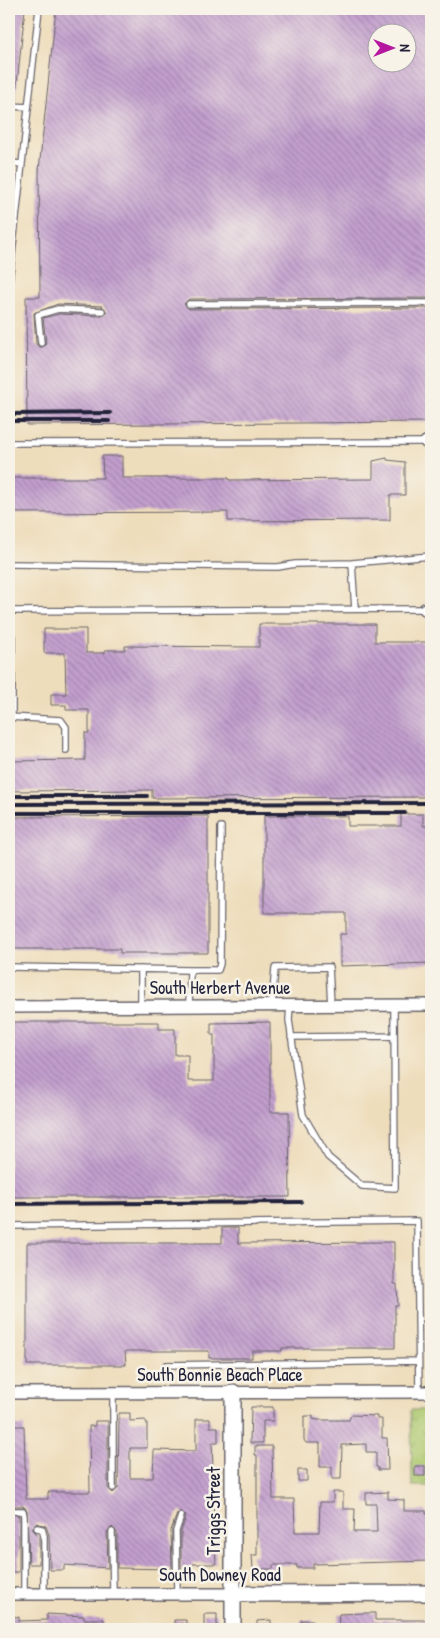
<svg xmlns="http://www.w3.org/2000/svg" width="440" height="1638" font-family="'Patrick Hand',sans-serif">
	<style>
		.park { fill: url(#park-tufts); stroke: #687655 }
		.building { fill: url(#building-back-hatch); fill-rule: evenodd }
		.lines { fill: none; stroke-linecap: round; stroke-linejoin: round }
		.service-casing { stroke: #696368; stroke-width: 8 }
		.minor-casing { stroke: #696368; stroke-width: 14 }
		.tertiary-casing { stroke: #696368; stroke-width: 18 }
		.service { stroke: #fff; stroke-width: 5.5 }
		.minor { stroke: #fff; stroke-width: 11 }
		.tertiary { stroke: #fff; stroke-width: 15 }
		.rail { stroke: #22223b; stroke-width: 4 }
		.labels { text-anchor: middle; stroke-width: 5; stroke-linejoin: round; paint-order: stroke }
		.street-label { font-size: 18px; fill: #22223b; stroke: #f7f3e8 }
	</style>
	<defs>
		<pattern id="park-tufts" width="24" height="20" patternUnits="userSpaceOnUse" patternTransform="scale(1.25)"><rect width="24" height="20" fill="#aec96f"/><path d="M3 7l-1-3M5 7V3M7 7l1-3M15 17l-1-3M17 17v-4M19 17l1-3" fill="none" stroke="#95ac61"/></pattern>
		<pattern id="building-back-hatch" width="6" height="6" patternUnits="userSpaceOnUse" patternTransform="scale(1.25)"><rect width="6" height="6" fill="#c39fce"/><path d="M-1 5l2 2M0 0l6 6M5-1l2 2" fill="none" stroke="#9e81a8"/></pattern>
	</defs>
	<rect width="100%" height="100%" fill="#f7f3e8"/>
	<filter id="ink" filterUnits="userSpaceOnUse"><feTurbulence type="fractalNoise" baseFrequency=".02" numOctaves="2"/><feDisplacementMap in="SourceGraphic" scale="10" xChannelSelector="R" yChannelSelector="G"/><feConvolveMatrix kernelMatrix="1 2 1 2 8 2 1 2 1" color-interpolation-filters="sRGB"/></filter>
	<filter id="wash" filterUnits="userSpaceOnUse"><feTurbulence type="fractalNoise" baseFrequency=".0096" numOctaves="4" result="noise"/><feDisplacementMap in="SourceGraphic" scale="20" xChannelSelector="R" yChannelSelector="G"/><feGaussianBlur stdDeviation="1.12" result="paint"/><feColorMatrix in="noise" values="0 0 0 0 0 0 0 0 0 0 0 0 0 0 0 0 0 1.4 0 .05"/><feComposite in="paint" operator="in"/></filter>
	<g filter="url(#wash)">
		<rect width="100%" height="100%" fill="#edb"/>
		<!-- park -->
		<path class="park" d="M411 1410H431V1486H412Z"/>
		<g id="blocks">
			<!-- building -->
			<path class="building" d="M9 9H25L15 102 9 101Z
				M56 9H431V298L189 299 184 304 189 309 431 308V422L27 425 26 297H40L39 170ZM378 32H408V62H378ZM58 304 102 306 107 312 102 316 59 314 43 318 46 343 43 347H40L36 344 34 313Z
				M102 456H122V478H229V480L373 479V461L387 458V460L405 462V495H390V520L228 521V512L9 513V478H103Z
				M259 624H375V642H431V797L152 798V790L9 791V761L85 760V733H89V710H66V705H51V694H66L65 653H44V629H86V653H105V650H125V646L259 647Z
				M401 814H423V826H431V963L340 966V934H346V913H264V816H348V826H401Z
				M208 816V953H120V949H9V817Z
				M9 1022H159V1029H175V1055H188V1081H214V1035H211V1023L270 1022V1112H289L290 1197H9Z
				M222 1228H238V1243L394 1242V1284H397L398 1306H395V1348H282V1351H252V1358H209V1351H125L126 1365H27V1243H222Z
				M251 1407H273V1421H263V1443H250Z
				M119 1413H130V1421L145 1420 147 1423V1448H130V1478H153L154 1450 196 1451V1419H210V1427H218V1443H212L214 1492H217V1503H213L216 1564H193L192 1570H181V1532L186 1516 181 1511 177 1514 171 1530 172 1569 117 1568V1532L112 1527 107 1532 108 1568 64 1565V1570H50L49 1535 46 1526 37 1523 32 1528 39 1537V1564H29L27 1510 23 1506H13L9 1509V1426H24L26 1499H48V1492H90L89 1426H95V1421H108V1488L113 1493 118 1488Z
				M351 1415 377 1416V1419H382V1438H387L388 1470H378V1467H376V1452H366V1444L342 1445 341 1479H332V1467H320V1443H306L304 1440V1416H313V1419L318 1420H349Z
				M255 1446H272L273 1499H294L295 1532H319L320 1502H333V1492H343V1509H355L354 1532H377L376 1504H366V1493L388 1492V1499L404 1500V1511H426V1514H431L430 1561 313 1564V1568H297V1565H273V1569H253L252 1555H257V1455H255Z
				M415 1466H425V1476H415Z
				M298 1470H307V1481H298Z
				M9 1513 19 1516V1572H9Z
				M365 1613H375V1620H429V1629H338L339 1614Z
				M47 1614 84 1616V1619H104V1629H9V1616L19 1617V1621L47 1620Z
				M204 1614H217V1629H204Z
				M174 1620H186V1629H174Z
				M271 1620V1629H257V1621Z
				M301 1620H313V1629H301Z"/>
		</g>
	</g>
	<g filter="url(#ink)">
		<use href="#blocks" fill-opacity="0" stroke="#696368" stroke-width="1"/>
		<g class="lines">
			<defs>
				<path id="service" d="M9 106 28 107
					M9 163 22 164
					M9 213 17 210
					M9 282 39 9
					M189 304 431 303
					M41 343 38 315 58 309 102 311
					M9 443 426 442
					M352 563 431 556
					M9 564 278 567 295 564 352 563 355 609
					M9 611 425 609
					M12 637V717
					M9 717 61 720 66 727V750
					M9 967 190 970
					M141 969V1006
					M272 1005 275 968 329 967 331 1005
					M290 1005 289 1020 303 1115 328 1157 362 1186 395 1188 394 1005
					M189 1006 190 970H218L220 964 221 827
					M291 1037 394 1036
					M9 1226 417 1221 419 1392
					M166 1365 418 1361
					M113 1393V1488
					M13 1511H23L24 1516V1594
					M37 1528 42 1529 44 1536V1594
					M112 1532 113 1594
					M177 1594 176 1531 181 1516"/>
				<path id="minor" d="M426 442H431
					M425 609H431
					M9 1007 431 1005
					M9 1393 431 1392
					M9 1594H233"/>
				<path id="tertiary" d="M233 1392V1629
					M233 1594 431 1593"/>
			</defs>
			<!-- service casing -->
			<use href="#service" class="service-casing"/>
			<!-- minor casing -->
			<use href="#minor" class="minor-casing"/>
			<!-- tertiary casing -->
			<use href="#tertiary" class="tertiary-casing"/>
			<!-- service -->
			<use href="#service" class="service"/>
			<!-- minor -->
			<use href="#minor" class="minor"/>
			<!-- tertiary -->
			<use href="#tertiary" class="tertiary"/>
			<!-- rail -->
			<path class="rail" d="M9 414 110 413
				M9 421H109
				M9 796H147
				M9 804 429 803
				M9 813H405
				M9 1204 301 1202"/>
		</g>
	</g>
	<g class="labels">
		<!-- street labels -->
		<g class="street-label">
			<text x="220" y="994">South Herbert Avenue</text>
			<text x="220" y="1381">South Bonnie Beach Place</text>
			<text transform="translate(214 1511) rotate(-90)" y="6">Triggs Street</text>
			<text x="220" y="1581">South Downey Road</text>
		</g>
	</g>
	<!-- margin -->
	<rect width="440" height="1638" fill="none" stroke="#f7f3e8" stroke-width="30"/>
	<!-- north arrow -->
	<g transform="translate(392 48) rotate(90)"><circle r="24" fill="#f7f3e8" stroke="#a29fa3"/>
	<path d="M0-4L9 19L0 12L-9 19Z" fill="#b5179e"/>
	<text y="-8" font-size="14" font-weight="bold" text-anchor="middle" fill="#22223b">N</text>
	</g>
</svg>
